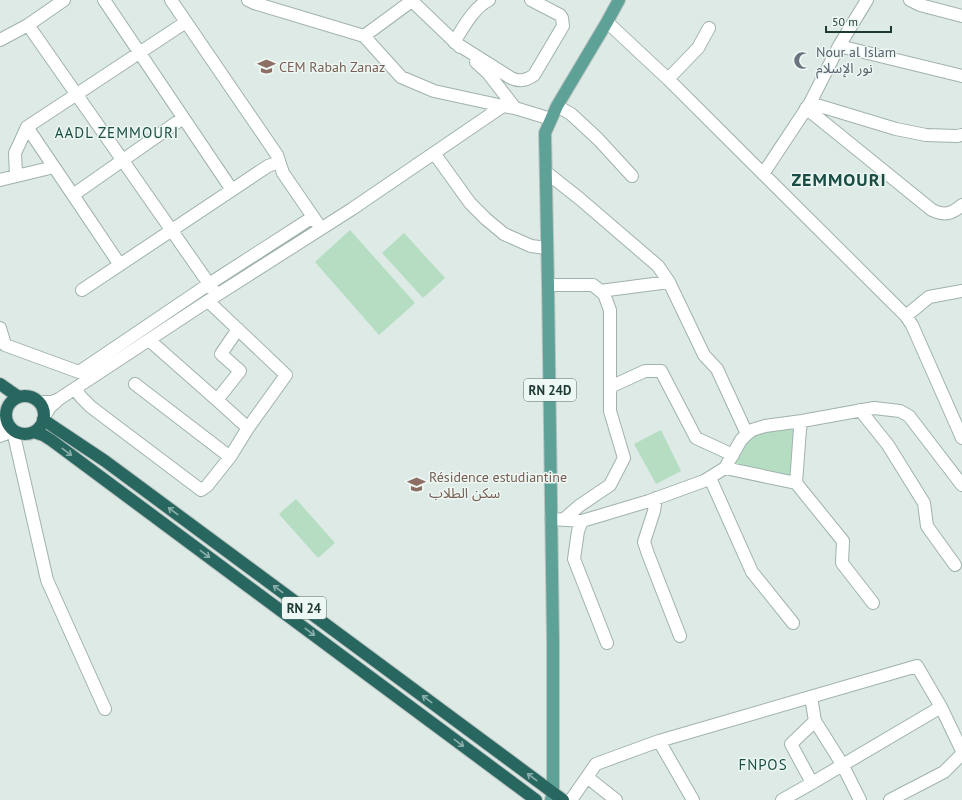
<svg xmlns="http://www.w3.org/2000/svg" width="962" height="800" font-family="'PT Sans','Noto Sans Arabic',sans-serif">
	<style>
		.green { fill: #b4ddc2 }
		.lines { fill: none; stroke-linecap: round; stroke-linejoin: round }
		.minor-casing { stroke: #a0b2ad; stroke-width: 14 }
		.major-casing { stroke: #bcc4c2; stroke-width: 14 }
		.highway-casing { stroke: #bcc4c2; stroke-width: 14 }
		.minor { stroke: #fff; stroke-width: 12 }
		.major { stroke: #5ea297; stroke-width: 12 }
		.highway { stroke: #286760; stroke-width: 12 }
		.oneway { stroke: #8aafaa }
		.labels { text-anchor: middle; stroke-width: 3; stroke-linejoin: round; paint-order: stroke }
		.shield { fill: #edf7f3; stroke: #5c736e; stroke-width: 1 }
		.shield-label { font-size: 13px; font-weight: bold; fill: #1e3a35 }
		.worship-label { font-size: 14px; fill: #5b616d; stroke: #edf7f3; text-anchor: start }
		.education-label { font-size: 14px; fill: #785e54; stroke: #edf7f3; text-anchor: start }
		.neighbourhood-label { font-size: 15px; letter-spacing: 1px; fill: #194d44; stroke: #edf7f3 }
		.district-label { font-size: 18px; font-weight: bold; letter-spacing: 1px; fill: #194d44; stroke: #edf7f3 }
	</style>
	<rect width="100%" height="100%" fill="#ddeae5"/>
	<!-- green -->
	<path class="green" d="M350 230 415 303 379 335 315 262Z
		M404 233 445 278 423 298 382 253Z
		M789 427 793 430 792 472 788 476 733 467 734 458 752 434Z
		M661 430 681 471 656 484 634 444Z
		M296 499 335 543 318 558 279 514Z"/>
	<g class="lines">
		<defs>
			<path id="minor" d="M104 0 232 190
				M171 0 277 155 283 173 318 224
				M248 0 254 3 364 36 401 77 434 91 503 106
				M489 0C474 7 463 28 454 42L511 78C519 82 526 81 534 75L563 26 562 18 560 15 531 0
				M910 0 920 5 962 16
				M412 1 460 47
				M607 22 668 79 906 316 912 325 962 438
				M28 25 214 291
				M364 36 413 0
				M0 40 28 25 64 0
				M839 46 962 76
				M476 62 488 73 515 108
				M668 79 698 48 709 28
				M810 103 896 129 926 135 957 136 962 135
				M557 106 571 114 598 139 632 176
				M806 108 932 210C944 216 952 214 962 205
				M434 153 470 203 486 219 504 234 531 246 547 248
				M546 172 580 199 658 266 669 282
				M763 174 810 103 839 46 867 0
				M16 176 15 153 27 127
				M0 180 54 167
				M73 195 183 118
				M120 265 73 195 27 127 186 22
				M548 285H593L604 294 610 310V411L624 458 610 485 579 506 563 520
				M82 290 268 166 279 162
				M600 291 669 282 704 355 717 369 747 434
				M906 316 929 297 962 291
				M0 328 5 345 79 372 209 284 313 217
				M238 329 221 354 240 371 217 400 248 428
				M149 340 217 400
				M135 384 230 457
				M610 387 645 371H661L696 438 733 455
				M75 389 81 397 91 407 201 490 207 486 230 457 248 428 286 375 208 301
				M39 402H52L59 399
				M860 410 888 445 924 503 927 526 955 565
				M44 417 50 407 59 399 217 295 352 209 503 106 515 108 551 119
				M0 427 6 419
				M0 436 13 431 47 580 105 709
				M725 468 796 483 843 541 842 563 873 603
				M710 478 752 572 793 623
				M796 483 800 429 802 421
				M656 498 654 511 644 542 648 554 680 636
				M551 519 582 521 649 501 704 481 725 468 741 440 747 434 752 430 765 426 802 421 874 408 900 411 909 416 962 485
				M582 521 578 531 574 559 607 643
				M811 697 815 721
				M941 707 962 751
				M659 741 917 666 941 707 812 783
				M587 777 616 800
				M571 800 596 764 659 741 693 800
				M782 800 812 783 791 744 815 721 842 764 860 800
				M890 800 944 772 962 754"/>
			<path id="major" d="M551 800 553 792V642L548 285 545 133 557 106 607 22 619 0"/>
			<path id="highway" d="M0 384 10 391 19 397
				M6 415a19 19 0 1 1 38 0a19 19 0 1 1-38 0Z
				M43 419 51 425 105 461 563 800
				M34 432 43 435 51 440 536 800"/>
		</defs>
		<!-- minor casing -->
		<use href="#minor" class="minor-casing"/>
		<!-- major casing -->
		<use href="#major" class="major-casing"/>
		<!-- highway casing -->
		<use href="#highway" class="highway-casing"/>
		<!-- minor -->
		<use href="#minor" class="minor"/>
		<!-- major -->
		<use href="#major" class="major"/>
		<!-- highway -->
		<use href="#highway" class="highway"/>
	</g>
	<!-- one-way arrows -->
	<defs><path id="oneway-shaft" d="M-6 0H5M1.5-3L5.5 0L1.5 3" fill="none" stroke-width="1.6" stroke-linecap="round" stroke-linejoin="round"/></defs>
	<g class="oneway">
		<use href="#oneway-shaft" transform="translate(67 452) rotate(37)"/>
		<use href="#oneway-shaft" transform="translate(173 511) rotate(-143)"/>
		<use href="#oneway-shaft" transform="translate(205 554) rotate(37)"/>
		<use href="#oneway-shaft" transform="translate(278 589) rotate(-143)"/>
		<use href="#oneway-shaft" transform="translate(310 632) rotate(37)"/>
		<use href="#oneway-shaft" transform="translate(427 699) rotate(-143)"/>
		<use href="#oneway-shaft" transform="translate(459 743) rotate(37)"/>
		<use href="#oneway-shaft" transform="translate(532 777) rotate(-143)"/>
	</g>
	<!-- icons -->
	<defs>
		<symbol id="mosque-bare" viewBox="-9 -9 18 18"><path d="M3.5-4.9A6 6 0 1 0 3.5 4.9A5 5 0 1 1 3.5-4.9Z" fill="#6b7280" stroke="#edf7f3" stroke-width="2.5" paint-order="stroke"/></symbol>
		<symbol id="school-bare" viewBox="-9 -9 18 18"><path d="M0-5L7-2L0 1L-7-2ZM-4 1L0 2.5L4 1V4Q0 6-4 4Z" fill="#8d6e63" stroke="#edf7f3" stroke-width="2.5" paint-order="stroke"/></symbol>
	</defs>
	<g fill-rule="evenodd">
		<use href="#mosque-bare" x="790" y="48" width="25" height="25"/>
		<use href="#school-bare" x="254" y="54" width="25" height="25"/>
		<use href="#school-bare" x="404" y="472" width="25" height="25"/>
	</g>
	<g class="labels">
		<!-- shield labels -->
		<g class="shield">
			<rect x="524" y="379" width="52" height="22" rx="3"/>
			<rect x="282" y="597" width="44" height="22" rx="3"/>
		</g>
		<g class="shield-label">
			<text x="550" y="395">RN 24D</text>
			<text x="304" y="613">RN 24</text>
		</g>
		<!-- worship labels -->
		<g class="worship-label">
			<text x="816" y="57">Nour al Islam<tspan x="816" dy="16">نور الإسلام</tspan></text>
		</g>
		<!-- education labels -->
		<g class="education-label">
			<text x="279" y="72">CEM Rabah Zanaz</text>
			<text x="429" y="482">Résidence estudiantine<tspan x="429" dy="16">سكن الطلاب</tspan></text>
		</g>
		<!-- neighbourhood labels -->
		<g class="neighbourhood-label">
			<text x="117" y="138">AADL ZEMMOURI</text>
			<text x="763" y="770">FNPOS</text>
		</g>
		<!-- district labels -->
		<g class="district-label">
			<text x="839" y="186">ZEMMOURI</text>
		</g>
	</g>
	<!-- scale -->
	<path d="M826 26v6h65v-6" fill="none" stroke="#1e3a35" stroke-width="2"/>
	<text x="832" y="26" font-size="12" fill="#1e3a35" stroke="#edf7f3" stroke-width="3" paint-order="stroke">50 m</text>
</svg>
